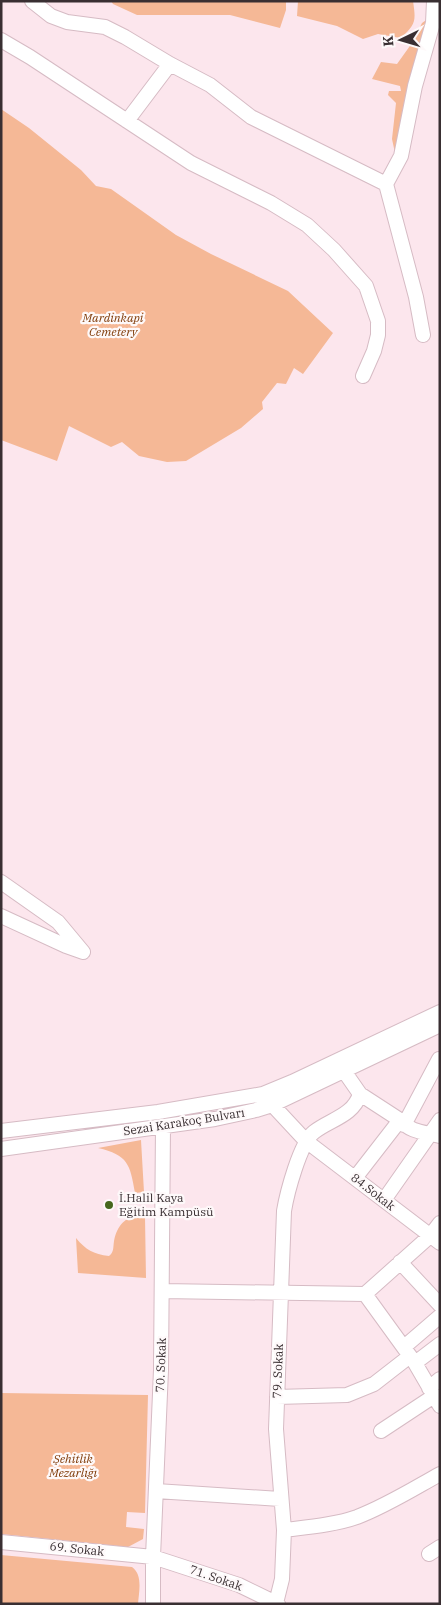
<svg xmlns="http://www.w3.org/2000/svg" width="441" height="1605" font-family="'IBM Plex Serif',serif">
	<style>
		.green { fill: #f5b896 }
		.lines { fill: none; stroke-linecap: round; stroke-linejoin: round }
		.minor-casing { stroke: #d6bbc4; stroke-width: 16 }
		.minor { stroke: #fff; stroke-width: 14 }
		.poi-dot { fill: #46671d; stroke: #fef9fa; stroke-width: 2 }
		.labels { text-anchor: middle; stroke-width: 4.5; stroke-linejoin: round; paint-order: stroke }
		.park-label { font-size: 12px; font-style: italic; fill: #803c0a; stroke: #fef9fa }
		.street-label { font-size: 12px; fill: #392f32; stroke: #fef9fa }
		.poi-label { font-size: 12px; fill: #392f32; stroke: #fef9fa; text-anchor: start }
	</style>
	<rect width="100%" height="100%" fill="#fce6ed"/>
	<!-- green -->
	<path class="green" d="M111 1H286V10L280 28 230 15H137L113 4Z
		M298 1H413C416 21 416 24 401 38L378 34 363 39 337 26 297 16Z
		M429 18 399 152 395 153 392 139 396 103 388 95 389 91H401L400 86 372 79 381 62 397 64 412 43 422 23Z
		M1 109 29 128 81 170 96 186 111 189 176 235 211 254 288 291 333 333 303 374 294 368 286 384 277 383 262 402 263 409 241 428 186 461 167 462 139 456 122 442 111 447 69 426 57 461 1 440Z
		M141 1140 144 1192 135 1193C130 1164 128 1155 98 1148Z
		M141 1215 145 1217 146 1278 78 1273 76 1238C86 1250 93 1254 109 1256 114 1252 113 1248 114 1241 117 1226 125 1216 141 1215Z
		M1 1393 148 1395 145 1513 127 1512 126 1527 144 1529 143 1539 128 1547 1 1534Z
		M1 1555 132 1567C143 1575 139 1591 138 1604H1Z"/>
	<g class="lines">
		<defs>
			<path id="minor" d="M32 1 51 16 67 22 105 27 125 37 170 64 210 85 251 117 386 184
				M1 40 30 57 191 163 271 203 307 225 334 250 366 286 378 321V335L374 351 363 376
				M127 121 170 64
				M423 335 416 297 386 184 401 156 415 86 433 23 434 1
				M1 882 58 922 83 952
				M1 916 66 946 83 952
				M344 1071 360 1094 400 1120C411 1133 426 1132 440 1136
				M266 1098 306 1141 440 1243
				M404 1125 439 1059
				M1 1131 158 1112 263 1094 292 1082 440 1012
				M1 1149 215 1119 256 1110 272 1105 440 1025
				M355 1178 400 1120
				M384 1200 440 1120
				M400 1262 440 1305
				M162 1291 365 1294 430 1236 440 1223
				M365 1294 415 1363 440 1406
				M404 1347 440 1316
				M415 1363 440 1344
				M429 1388 440 1379
				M277 1397 347 1395 374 1384 410 1356
				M381 1431 434 1396
				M156 1491 280 1499
				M284 1530C308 1527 334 1525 357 1517 386 1506 413 1489 440 1474
				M1 1542 153 1557 239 1585 278 1604
				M429 1554 440 1547
				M276 1603 282 1579 284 1530 276 1429 284 1211C287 1193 300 1143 314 1132 331 1119 353 1116 360 1094
				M153 1604V1557L161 1370 163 1126"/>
		</defs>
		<!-- minor casing -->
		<use href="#minor" class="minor-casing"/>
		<!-- minor -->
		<use href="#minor" class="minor"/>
	</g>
	<!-- markers -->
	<circle class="poi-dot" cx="109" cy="1205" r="5"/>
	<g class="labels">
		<!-- park labels -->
		<g class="park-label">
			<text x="113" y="322">Mardinkapi<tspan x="113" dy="14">Cemetery</tspan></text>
			<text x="73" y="1463">Şehitlik<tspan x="73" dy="14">Mezarlığı</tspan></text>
		</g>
		<!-- street labels -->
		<g class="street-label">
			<text transform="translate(184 1122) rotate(-9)" y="4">Sezai Karakoç Bulvarı</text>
			<text transform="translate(373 1192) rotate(38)" y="4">84.Sokak</text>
			<text transform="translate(161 1365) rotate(-88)" y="4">70. Sokak</text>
			<text transform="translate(278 1371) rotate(-88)" y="4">79. Sokak</text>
			<text transform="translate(77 1549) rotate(6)" y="4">69. Sokak</text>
			<text transform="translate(216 1578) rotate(19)" y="4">71. Sokak</text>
		</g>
		<!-- poi labels -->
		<g class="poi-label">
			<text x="119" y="1202">İ.Halil Kaya<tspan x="119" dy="14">Eğitim Kampüsü</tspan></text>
		</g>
	</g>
	<!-- border -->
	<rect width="441" height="1605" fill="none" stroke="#392f32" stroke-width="5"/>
	<!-- north arrow -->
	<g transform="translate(401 40) rotate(265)" stroke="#fef9fa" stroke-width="4" paint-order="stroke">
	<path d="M0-4L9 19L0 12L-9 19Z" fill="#392f32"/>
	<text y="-8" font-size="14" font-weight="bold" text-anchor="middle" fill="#392f32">K</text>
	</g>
</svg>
